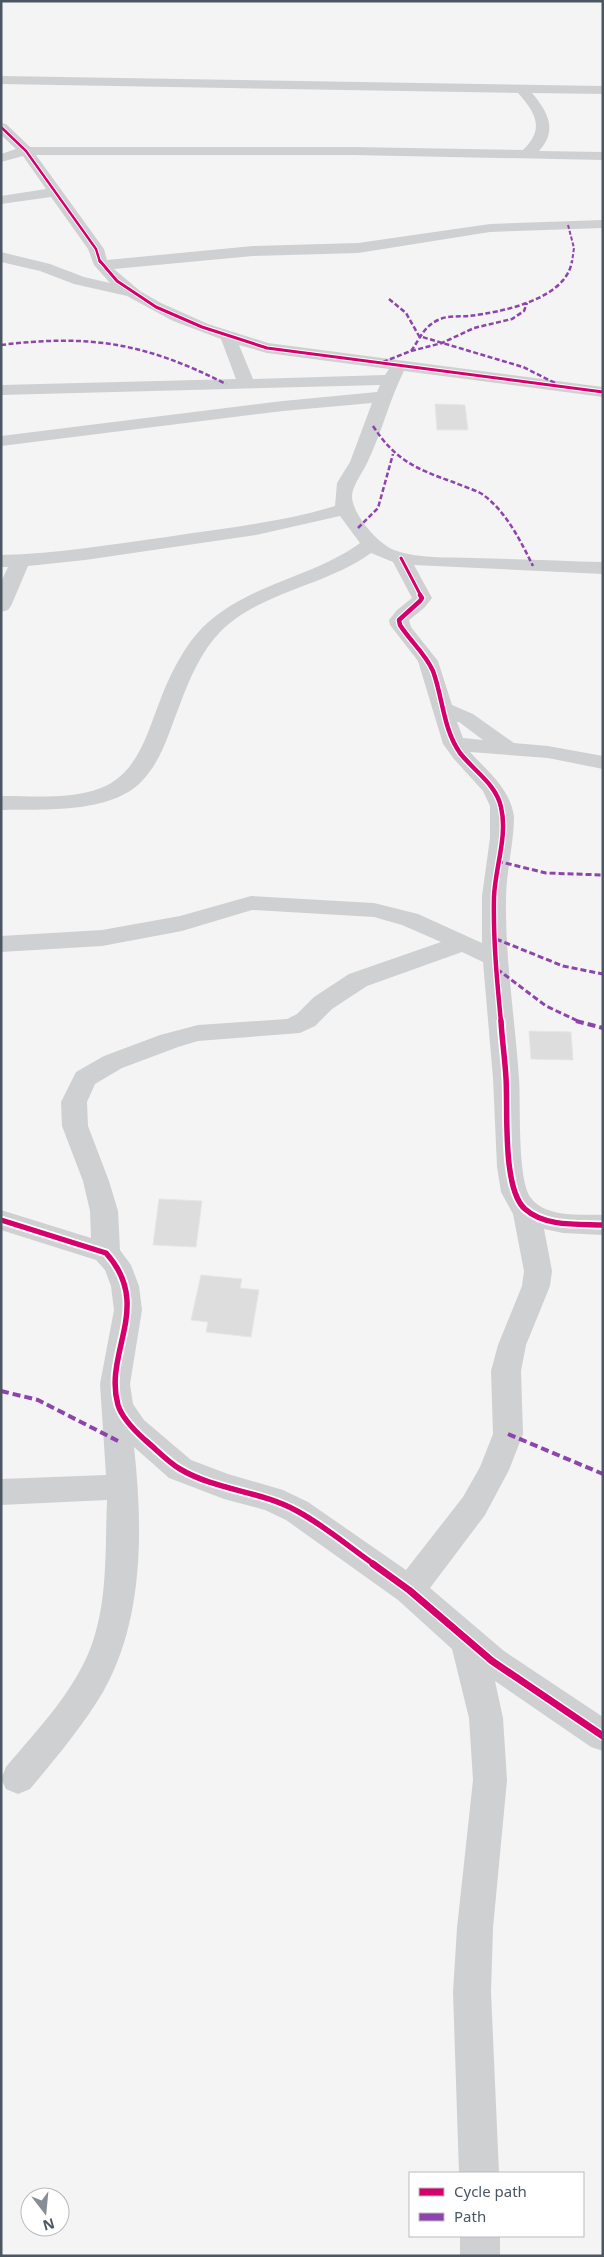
<svg xmlns="http://www.w3.org/2000/svg" width="604" height="2257" font-family="'Noto Sans',sans-serif">
	<style>
		.building { fill: #ddddde; stroke: #e5e6e7 }
		.lines { fill: none; stroke-linecap: round; stroke-linejoin: round }
		.minor { fill: #ced0d2; fill-rule: evenodd }
		.quiet-far3 { stroke: #8e44ad; stroke-width: 2; stroke-dasharray: 4 2; stroke-linecap: butt }
		.quiet-far2 { stroke: #8e44ad; stroke-width: 2.5; stroke-dasharray: 5 2.5; stroke-linecap: butt }
		.quiet-far1 { stroke: #8e44ad; stroke-width: 3; stroke-dasharray: 6 3; stroke-linecap: butt }
		.quiet { stroke: #8e44ad; stroke-width: 4; stroke-dasharray: 8 4; stroke-linecap: butt }
		.cycleway-far4-casing { stroke: #fff; stroke-width: 4.5 }
		.cycleway-far3-casing { stroke: #fff; stroke-width: 5 }
		.cycleway-far2-casing { stroke: #fff; stroke-width: 7 }
		.cycleway-far1-casing { stroke: #fff; stroke-width: 9 }
		.cycleway-casing { stroke: #fff; stroke-width: 10 }
		.cycleway-far4 { stroke: #d6006c; stroke-width: 2.5 }
		.cycleway-far3 { stroke: #d6006c; stroke-width: 3 }
		.cycleway-far2 { stroke: #d6006c; stroke-width: 4.5 }
		.cycleway-far1 { stroke: #d6006c; stroke-width: 5.5 }
		.cycleway { stroke: #d6006c; stroke-width: 7 }
	</style>
	<rect width="100%" height="100%" fill="#f4f4f4"/>
	<!-- building -->
	<path class="building" d="M435 404 465 405 468 430H437Z
		M529 1031 571 1032 573 1060 531 1059Z
		M159 1199 202 1201 196 1247 153 1245Z
		M201 1275 242 1279 240 1288 259 1290 251 1337 206 1332 208 1322 191 1320Z"/>
	<g class="lines">
		<!-- minor -->
		<path class="minor" d="M1 76 603 86V94L532 93C548 112 558 130 539 151L603 152V160L352 155H36L104 249 107 260 253 246 358 243 490 224 603 220V228L490 232 358 253 253 256 114 269 140 291 161 303 208 324 268 343 603 387V397L404 371C390 398 382 432 368 461 363 473 354 482 352 495 351 513 378 544 394 550 419 559 448 557 473 558 517 559 560 561 603 562V574L414 565 432 598 424 608 409 620 411 627 438 661 452 705 473 714 514 743 548 746 603 756V769L548 758 470 752C488 772 509 787 514 816 514 844 506 871 506 899 505 959 515 1018 519 1079 521 1105 517 1179 531 1198 546 1218 581 1214 603 1215V1235L563 1233 544 1229 552 1271 550 1286 526 1345 521 1371 523 1434 509 1470 485 1515 430 1588 504 1651 603 1717V1751L591 1747 495 1681 503 1718 507 1780 493 1928 491 1992 499 2173H459L453 1992 457 1928 473 1780 469 1718 452 1649 398 1600 286 1520 265 1510 224 1499 169 1478 134 1447C143 1528 144 1620 103 1692 82 1727 56 1758 30 1789L18 1794 6 1789 1 1779 6 1767C38 1729 77 1689 93 1641 108 1596 105 1547 107 1500L1 1505V1479L106 1475 100 1384 114 1310 111 1286 105 1270 96 1260 1 1230V1210L91 1238 90 1211 83 1181 62 1126 61 1102 76 1072 104 1056 160 1035 198 1025 287 1019 297 1014 314 997 349 974 441 942 402 925 374 917 252 910 182 931 102 946 1 952V936L102 930 180 916 251 896 374 903 418 914 482 943V896L490 838V806L483 791 454 759 443 744 418 661 390 625 389 620 397 610 412 598 393 562 371 553C326 586 262 591 221 631 201 651 189 680 179 707 169 732 162 760 142 781 111 814 43 809 1 810V796C31 796 63 799 92 791 137 779 146 736 161 698 172 670 188 638 212 619 255 583 315 576 360 543L340 516 256 535 85 560 28 566 11 606 8 610 1 612V582L8 567H1V555C57 554 112 544 167 537 223 528 280 523 335 506L337 483 350 462 372 403 283 411 1 446V436L283 401 377 392 380 385 1 395V385L236 379 221 339 173 321 127 296 74 284 40 271 1 262V252L50 264 84 277 110 283 94 265 88 249 51 197 1 204V196L46 189 23 156 1 162V154L16 149 1 135V123L6 124 30 147H352L523 150C545 129 536 113 518 93L1 84ZM239 345 267 353 389 369 385 375 253 379ZM457 722H459L483 740 463 738ZM462 952 483 962 493 1078 497 1167 501 1192 513 1214 524 1271 522 1286 498 1345 491 1371 493 1434 480 1467 463 1497 406 1570 308 1502 283 1490 228 1474 191 1460 144 1420 133 1404 130 1384 142 1310 139 1286 131 1265 120 1250 118 1211 109 1181 88 1126 87 1102 95 1084 122 1068 178 1047 198 1041 300 1033 315 1026 332 1009 367 986Z
			M460 2236H500V2256H460Z"/>
		<!-- quiet-far3 -->
		<path class="quiet-far3" d="M568 225 574 248 572 262"/>
		<!-- quiet-far2 -->
		<path class="quiet-far2" d="M389 299 406 313 419 336 523 367 555 383
			M1 345C91 334 145 343 226 384
			M411 351 442 343 474 328 512 319 524 311 527 303
			M383 362 411 351C420 339 423 327 438 320 448 315 459 317 469 316 501 312 566 300 572 261
			M373 426C395 460 416 469 453 482 462 486 473 489 482 494 506 511 520 540 533 566
			M358 528 378 508 393 454"/>
		<!-- quiet-far1 -->
		<path class="quiet-far1" d="M497 861 546 873 603 875
			M496 939 563 966 603 974
			M497 969 546 1006 580 1022"/>
		<!-- quiet -->
		<path class="quiet" d="M576 1021 603 1028
			M1 1391 38 1400 118 1441
			M508 1434 603 1474"/>
		<defs>
			<path id="cycleway-far4" d="M1 127 26 151 96 249 100 262"/>
			<path id="cycleway-far3" d="M100 261 117 281 156 307 202 327 267 348 603 392
				M401 558 421 596"/>
			<path id="cycleway-far2" d="M420 595 422 598 420 601 399 620 400 625C410 641 425 653 433 671 443 698 443 729 460 753 474 771 496 784 501 807 508 836 495 868 494 897 493 939 497 981 501 1022"/>
			<path id="cycleway-far1" d="M501 1021C502 1040 505 1059 506 1078 508 1109 502 1189 525 1209 545 1227 578 1224 603 1225
				M1 1220 106 1253C154 1306 103 1352 118 1405 122 1418 135 1431 145 1440 156 1449 168 1462 180 1469 215 1490 261 1491 297 1511 325 1526 349 1547 375 1565"/>
			<path id="cycleway" d="M373 1564 409 1590 492 1661 603 1736"/>
		</defs>
		<!-- cycleway-far4 casing -->
		<use href="#cycleway-far4" class="cycleway-far4-casing"/>
		<!-- cycleway-far3 casing -->
		<use href="#cycleway-far3" class="cycleway-far3-casing"/>
		<!-- cycleway-far2 casing -->
		<use href="#cycleway-far2" class="cycleway-far2-casing"/>
		<!-- cycleway-far1 casing -->
		<use href="#cycleway-far1" class="cycleway-far1-casing"/>
		<!-- cycleway casing -->
		<use href="#cycleway" class="cycleway-casing"/>
		<!-- cycleway-far4 -->
		<use href="#cycleway-far4" class="cycleway-far4"/>
		<!-- cycleway-far3 -->
		<use href="#cycleway-far3" class="cycleway-far3"/>
		<!-- cycleway-far2 -->
		<use href="#cycleway-far2" class="cycleway-far2"/>
		<!-- cycleway-far1 -->
		<use href="#cycleway-far1" class="cycleway-far1"/>
		<!-- cycleway -->
		<use href="#cycleway" class="cycleway"/>
	</g>
	<!-- border -->
	<rect width="604" height="2257" fill="none" stroke="#4a5661" stroke-width="5"/>
	<!-- legend -->
	<rect x="409" y="2172" width="175" height="65" fill="#ffffff" stroke="#b7bbc0"/>
	<rect x="419" y="2188" width="25" height="8" fill="#d6006c" stroke="#b7bbc0"/>
	<text x="454" y="2197" font-size="15" fill="#4a5661">Cycle path</text>
	<rect x="419" y="2213" width="25" height="8" fill="#8e44ad" stroke="#b7bbc0"/>
	<text x="454" y="2222" font-size="15" fill="#4a5661">Path</text>
	<!-- north arrow -->
	<g transform="translate(45 2212) rotate(164)"><circle r="24" fill="#ffffff" stroke="#b7bbc0"/>
	<path d="M0-4L9 19L0 12L-9 19Z" fill="#868d94"/>
	<text y="-8" font-size="14" font-weight="bold" text-anchor="middle" fill="#4a5661">N</text>
	</g>
</svg>
